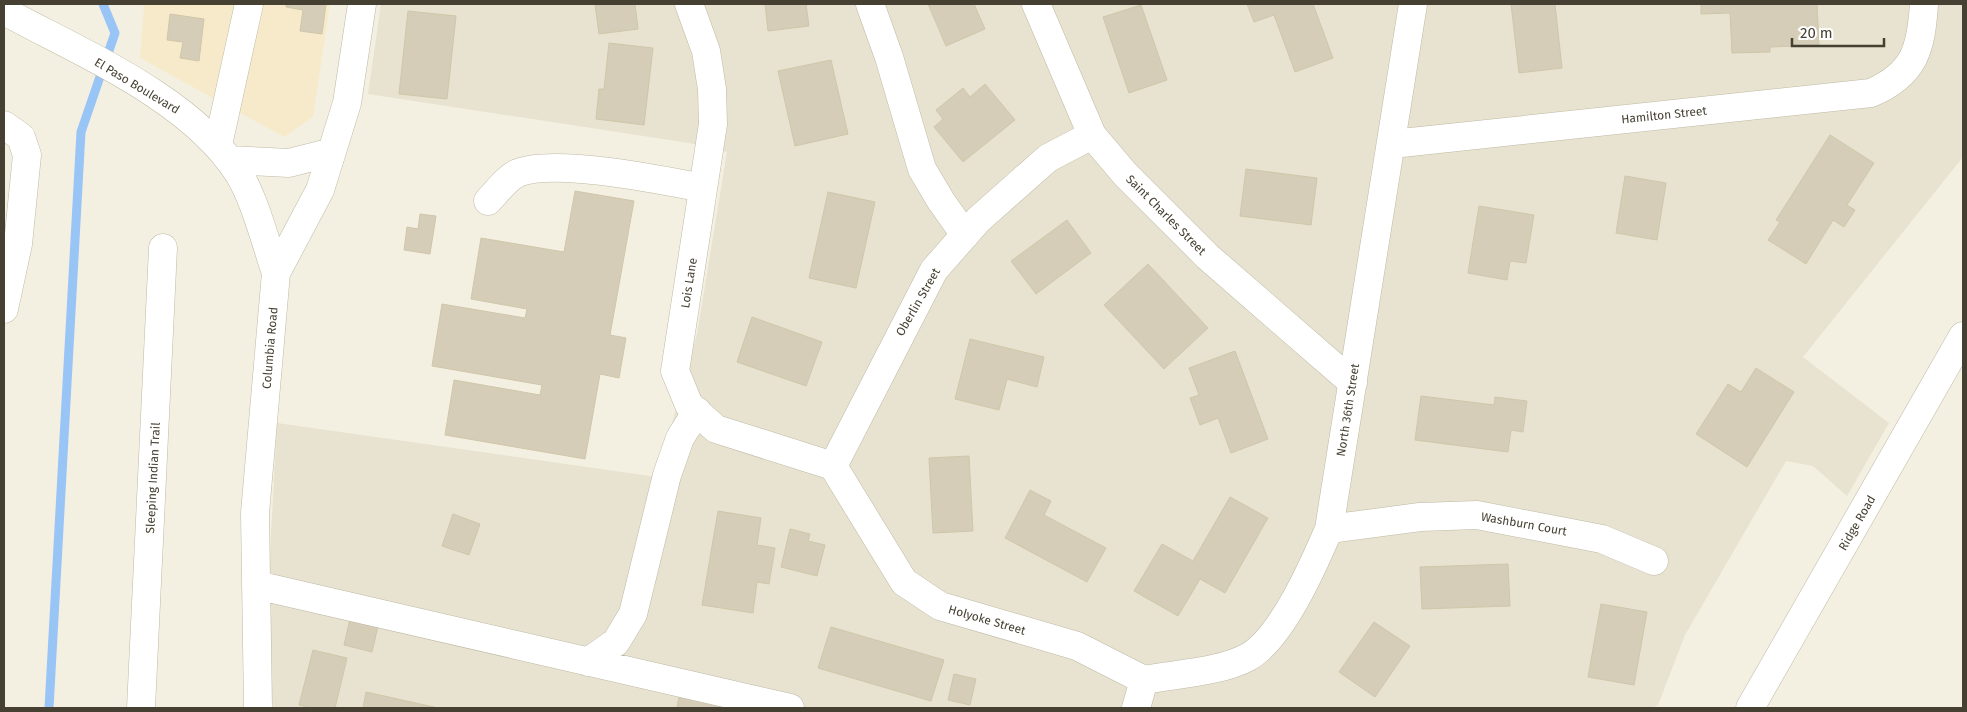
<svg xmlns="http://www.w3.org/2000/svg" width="1967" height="712" font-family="'Fira Sans',sans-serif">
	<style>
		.residential { fill: #e7e3d0 }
		.commercial { fill: #f7eacb }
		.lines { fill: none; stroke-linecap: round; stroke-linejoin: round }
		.stream { stroke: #98c5f6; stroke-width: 9 }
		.building { fill: #d5cdb7; stroke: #d0c6a9 }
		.minor-casing { stroke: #bfb9a4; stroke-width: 29 }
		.minor { stroke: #fff; stroke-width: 28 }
		.labels { text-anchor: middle; stroke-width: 4.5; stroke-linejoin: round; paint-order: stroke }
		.street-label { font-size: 12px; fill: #454032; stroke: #fff }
	</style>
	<rect width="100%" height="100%" fill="#f3f0e2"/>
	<!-- residential -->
	<path class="residential" d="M381 4H1963V157L1803 357 1889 423 1847 496 1813 466 1786 461 1685 635 1658 705 1652 708H274L270 690 269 571 277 423 657 477 697 334 727 152 689 143 368 94Z"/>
	<!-- commercial -->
	<path class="commercial" d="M144 4H330L313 117 284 137 140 58Z"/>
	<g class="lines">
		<!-- stream -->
		<path class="stream" d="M49 708 81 132 115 33 103 4"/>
	</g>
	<!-- building -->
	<path class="building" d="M286 4H326L322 34 300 31 303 10 286 7Z
		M595 4H635L638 29 599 34Z
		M765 4H806L809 26 768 31Z
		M928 4H974L985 29 946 46Z
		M1247 4H1313L1333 58 1295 72 1274 15 1254 22Z
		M1511 4H1555L1562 68 1519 73Z
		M1701 4H1817L1819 45 1770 47V52L1732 53 1730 13 1701 14Z
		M1141 5 1167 80 1129 93 1103 17Z
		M408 11 456 16 447 99 399 94Z
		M170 14 204 19 199 61 180 58 183 42 167 40Z
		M609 43 653 48 644 125 596 119 599 89H604Z
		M831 60 848 134 795 146 778 71Z
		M985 84 1015 120 963 162 934 127 943 119 936 110 963 88 970 97Z
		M1830 135 1874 163 1847 205 1855 210 1844 227 1833 220 1806 264 1768 240 1780 222 1776 220Z
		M1246 169 1317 178 1311 225 1240 216Z
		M1625 176 1666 183 1657 240 1616 233Z
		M575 191 634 201 610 335 626 338 619 378 600 374 585 459 445 435 454 380 540 395 542 385 432 366 442 304 525 318 527 309 471 299 481 238 564 252Z
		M828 192 875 202 856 288 809 278Z
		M1479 206 1534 215 1526 263 1510 261 1507 280 1468 273Z
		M420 214 436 216 430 254 404 250 407 227 418 229Z
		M1067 220 1091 253 1036 294 1011 261Z
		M1148 264 1208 328 1164 369 1104 305Z
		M752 317 822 342 806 386 737 362Z
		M970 339 1044 357 1037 387 1007 379 999 410 955 399Z
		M1235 351 1268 439 1231 453 1218 418 1200 425 1190 398 1199 395 1189 368Z
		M1756 368 1794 392 1747 467 1696 434 1728 384 1741 392Z
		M1421 396 1494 405 1495 397 1527 401 1523 432 1511 430 1508 452 1415 440Z
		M969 456 973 531 933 533 929 458Z
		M1030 490 1051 501 1044 515 1106 548 1087 582 1005 538Z
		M1230 497 1268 518 1225 593 1200 579 1178 616 1134 591 1162 544 1193 561Z
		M718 511 761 518 757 545 775 548 769 584 757 582 753 613 702 605Z
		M453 514 480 524 469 555 442 546Z
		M790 529 810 534 808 541 825 545 817 576 781 567Z
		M1508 564 1510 606 1422 609 1420 567Z
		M1601 604 1647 612 1634 685 1588 677Z
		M350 619 378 626 372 652 344 645Z
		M1374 622 1410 646 1375 697 1339 672Z
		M831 627 944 660 931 701 818 668Z
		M313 650 347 658 335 708H312L299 705Z
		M954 674 976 679 970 705 948 700Z
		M366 692 438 708H363Z
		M679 696 720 706V708H677Z"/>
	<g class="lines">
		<defs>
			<path id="minor" d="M689 4 706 51 712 89 713 124 675 371 689 405 716 429 833 466
				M870 4 889 57 922 169 941 201 965 235
				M1036 4 1092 135 1125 174 1208 257 1353 383
				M4 11C81 53 191 98 239 174 255 200 266 244 276 273
				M4 125 21 137 27 155 18 244 4 309
				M1392 144 1871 93C1915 74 1921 49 1924 4
				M218 145 249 4
				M229 160 289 163 332 152
				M488 201C496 193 507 177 518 173 553 158 663 180 703 188
				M833 466 934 270 978 220 1048 158 1092 135
				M833 466 904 582 940 606 1077 646 1144 680
				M1329 529 1420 517 1477 515 1602 539 1654 561
				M256 585 790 708
				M588 662 616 642 633 614 667 475 680 438 697 411
				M141 708 163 248
				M258 708 255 513 276 273 320 190 347 103 362 4
				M1136 708 1144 680C1175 674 1221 672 1248 657 1282 638 1314 564 1329 529L1413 4
				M1750 708 1963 336"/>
		</defs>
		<!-- minor casing -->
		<use href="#minor" class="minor-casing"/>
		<!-- minor -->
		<use href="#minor" class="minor"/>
	</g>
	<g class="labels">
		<!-- street labels -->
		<g class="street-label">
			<text transform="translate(137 86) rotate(31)" y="4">El Paso Boulevard</text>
			<text transform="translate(1664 115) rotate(-6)" y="4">Hamilton Street</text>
			<text transform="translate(1166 215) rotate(45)" y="4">Saint Charles Street</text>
			<text transform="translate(689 283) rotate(-81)" y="4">Lois Lane</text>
			<text transform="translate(918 302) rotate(-60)" y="4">Oberlin Street</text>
			<text transform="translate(270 348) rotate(-85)" y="4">Columbia Road</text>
			<text transform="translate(1348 410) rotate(-81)" y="4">North 36th Street</text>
			<text transform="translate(153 478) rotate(-87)" y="4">Sleeping Indian Trail</text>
			<text transform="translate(1857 523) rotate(-60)" y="4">Ridge Road</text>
			<text transform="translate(1524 524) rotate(10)" y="4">Washburn Court</text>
			<text transform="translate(987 620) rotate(16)" y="4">Holyoke Street</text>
		</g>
	</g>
	<!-- border -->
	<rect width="1967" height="712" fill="none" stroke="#454032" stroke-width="10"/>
	<!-- scale -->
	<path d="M1792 38v8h92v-8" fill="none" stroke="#454032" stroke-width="2.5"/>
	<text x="1800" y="38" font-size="15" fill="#454032" stroke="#ffffff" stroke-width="4" paint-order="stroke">20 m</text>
</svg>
